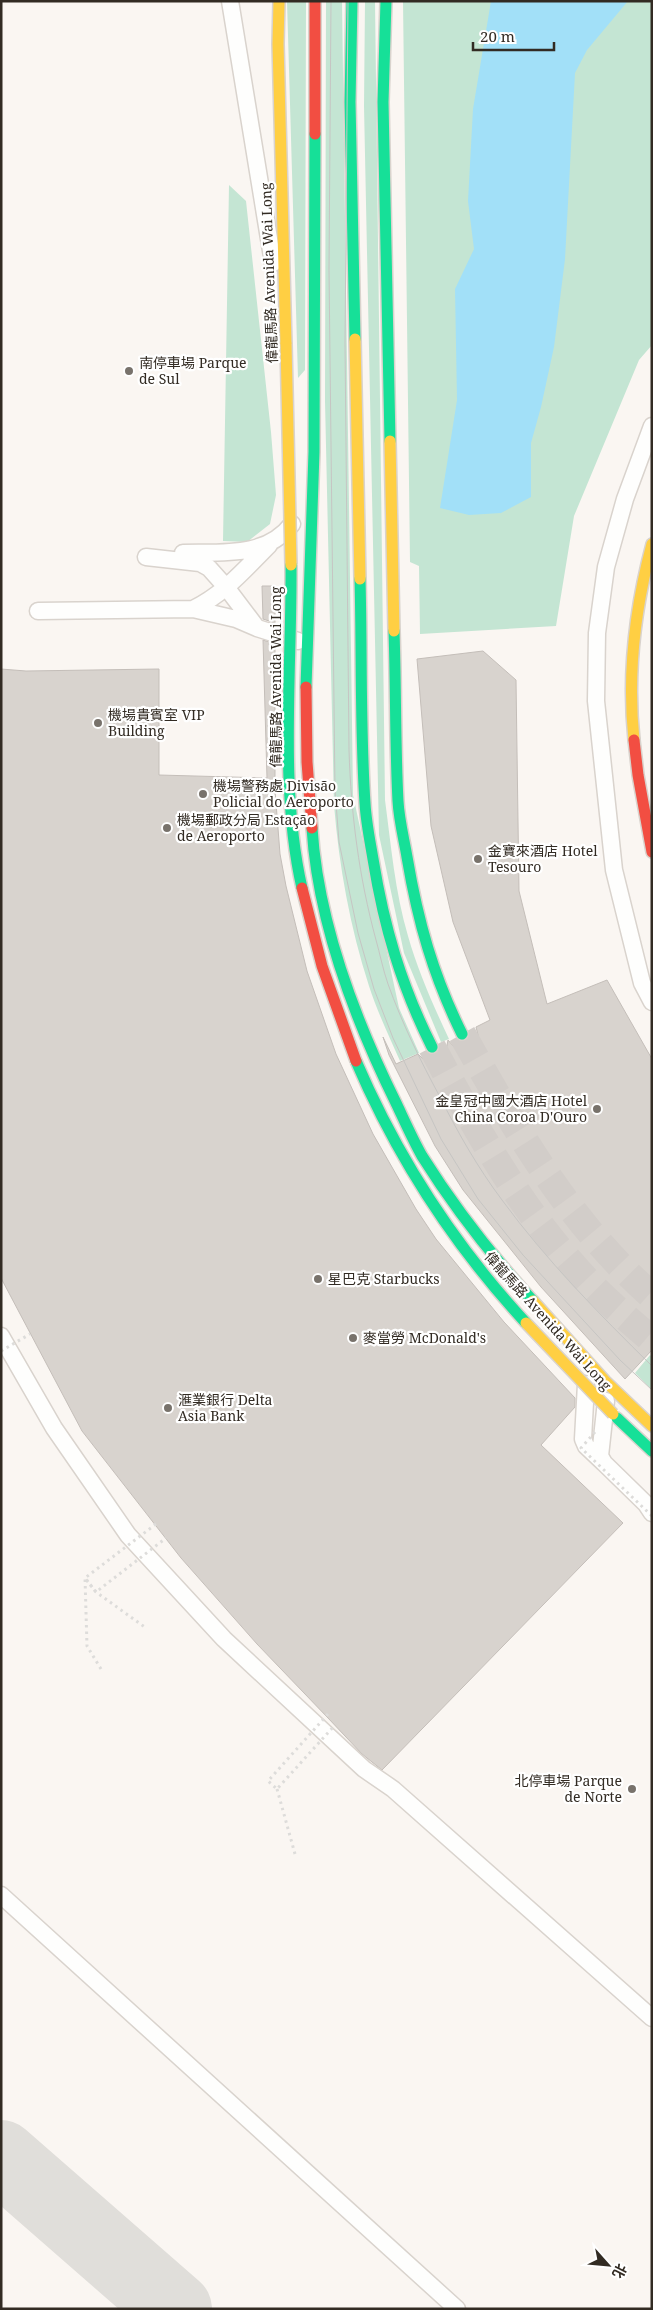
<svg xmlns="http://www.w3.org/2000/svg" width="653" height="2310" font-family="'Noto Serif','Noto Sans SC',serif">
	<style>
		.green { fill: #c4e5d3 }
		.water { fill: #a2e0f8 }
		.lines { fill: none; stroke-linecap: round; stroke-linejoin: round }
		.taxiway { stroke: #e0deda; stroke-width: 74 }
		.building { fill: #d8d3ce; stroke: #c4beb9 }
		.primary-tunnel { stroke: #d2cdc9; stroke-width: 28; stroke-dasharray: 28 14; stroke-linecap: butt }
		.lane-casing { stroke: #d9d3cd; stroke-width: 19 }
		.fast-casing { stroke: #d9d3cd; stroke-width: 14 }
		.slow-casing { stroke: #d9d3cd; stroke-width: 14 }
		.jam-casing { stroke: #d9d3cd; stroke-width: 14 }
		.path { stroke: #dddcda; stroke-width: 3; stroke-dasharray: 2.5 4; stroke-linecap: butt }
		.lane { stroke: #fefefd; stroke-width: 16 }
		.fast { stroke: #16e098; stroke-width: 11 }
		.slow { stroke: #ffcf43; stroke-width: 11 }
		.jam { stroke: #f24e42; stroke-width: 11 }
		.tram { stroke: #c6c5c3; stroke-width: 1 }
		.fast-bridge-casing { stroke: #d9d3cd; stroke-width: 14; stroke-linecap: butt }
		.slow-bridge-casing { stroke: #d9d3cd; stroke-width: 14; stroke-linecap: butt }
		.jam-bridge-casing { stroke: #d9d3cd; stroke-width: 14; stroke-linecap: butt }
		.path-bridge { stroke: #dddcda; stroke-width: 3; stroke-dasharray: 2.5 4; stroke-linecap: butt }
		.fast-bridge { stroke: #16e098; stroke-width: 11 }
		.slow-bridge { stroke: #ffcf43; stroke-width: 11 }
		.jam-bridge { stroke: #f24e42; stroke-width: 11 }
		.poi-dot { fill: #78726b; stroke: #fff; stroke-width: 2 }
		.labels { text-anchor: middle; stroke-width: 4.5; stroke-linejoin: round; paint-order: stroke }
		.street-label { font-size: 14px; fill: #322b23; stroke: #fff }
		.poi-label { font-size: 14px; fill: #322b23; stroke: #fff; text-anchor: start }
	</style>
	<rect width="100%" height="100%" fill="#faf6f2"/>
	<!-- green -->
	<path class="green" d="M287 1H306L305 370 298 378Z
		M326 1H342L353 795 399 1008 419 1053 400 1061C389 1036 377 1011 369 986 350 927 339 866 334 805L325 401Z
		M365 1H375L385 800C391 845 395 892 408 936 418 971 433 1005 449 1039L441 1042 404 953 379 835 364 106Z
		M403 1H652V345L639 360 574 516 556 626 420 634 419 566 410 562Z
		M229 185 246 201 271 432 276 495 270 524 247 542 223 541Z
		M650 1355 652 1357V1390L635 1373Z"/>
	<!-- water -->
	<path class="water" d="M491 1H628L587 50 575 73 565 259 554 347 541 407 531 443V497L501 513 469 515 440 508 457 400 455 289 474 249 468 201 473 109Z"/>
	<g class="lines">
		<!-- taxiway -->
		<path class="taxiway" d="M1 2157 175 2309"/>
	</g>
	<!-- building -->
	<path class="building" d="M262 586H275V623L263 619Z
		M263 640 275 644V790L280 854 286 886 307 971 336 1054 373 1134 416 1209 436 1239 504 1322 575 1398V1407L541 1445 623 1523 382 1770 362 1754 328 1718 257 1644 181 1558 82 1431 1 1278V669L26 671 159 669V775L267 778Z
		M483 651 516 680 519 891 547 1004 607 980 652 1059V1350L625 1379 541 1287 463 1190 435 1146 389 1055 383 1037 396 1064 418 1054 424 1060 432 1063 439 1061 445 1056 448 1040 454 1047 462 1050 469 1048 475 1042 478 1035 476 1027 490 1020 453 922 431 826 417 659Z"/>
	<g class="lines">
		<!-- primary-tunnel -->
		<path class="primary-tunnel" d="M462 1034C516 1130 568 1222 652 1296
			M432 1047C472 1122 515 1200 572 1264 596 1292 624 1316 652 1340"/>
		<defs>
			<path id="lane" d="M230 1 273 263
				M652 426 625 499 606 567 597 633 596 701 614 870 642 983 652 1002
				M183 553C221 552 266 558 292 524
				M146 557 200 563 209 568 226 587 257 628 298 641
				M193 609C223 595 246 568 269 545
				M38 611 193 609 236 619 257 628
				M1 1336 54 1428 128 1535 224 1639 364 1769 393 1789 652 2018
				M586 1384 583 1439 586 1446 604 1463
				M606 1401 600 1456 604 1463 646 1504 652 1513
				M1 1895 457 2309"/>
			<path id="fast" d="M352 1 350 102 355 339
				M386 1 383 102 390 441
				M360 579C362 653 360 729 365 803 366 822 370 841 373 859 384 927 401 985 432 1047
				M394 631C396 687 395 745 398 801 399 820 404 839 407 857 418 922 433 975 462 1034
				M306 687 314 452 315 134
				M312 828C318 924 355 1020 397 1105 405 1122 413 1140 422 1156 454 1207 492 1256 533 1301
				M617 1418 652 1451"/>
			<path id="slow" d="M279 1 278 44 286 344
				M355 339 360 579
				M390 441 394 631
				M634 740C627 674 635 608 652 544
				M533 1301 605 1381 652 1426"/>
			<path id="jam" d="M315 134V1
				M306 687 307 762 312 828
				M634 740 638 775 652 852"/>
		</defs>
		<!-- lane casing -->
		<use href="#lane" class="lane-casing"/>
		<!-- fast casing -->
		<use href="#fast" class="fast-casing"/>
		<!-- slow casing -->
		<use href="#slow" class="slow-casing"/>
		<!-- jam casing -->
		<use href="#jam" class="jam-casing"/>
		<!-- path -->
		<path class="path" d="M101 1669 87 1646 85 1578 96 1592 146 1628
			M277 1789 295 1854"/>
		<!-- lane -->
		<use href="#lane" class="lane"/>
		<!-- fast -->
		<use href="#fast" class="fast"/>
		<!-- slow -->
		<use href="#slow" class="slow"/>
		<!-- jam -->
		<use href="#jam" class="jam"/>
		<!-- tram -->
		<path class="tram" d="M331 1 329 270 335 790 339 842 358 933 374 989 393 1038 441 1139 478 1199 523 1255 620 1360 652 1390
			M348 1 345 343 349 750C351 815 359 877 376 940 380 954 383 970 388 984 402 1023 420 1060 440 1097 458 1133 478 1168 502 1200 546 1260 599 1314 652 1366"/>
		<defs>
			<path id="fast-bridge" d="M291 565C292 668 279 788 302 888
				M356 1061C398 1159 454 1245 526 1323"/>
			<path id="slow-bridge" d="M286 344 291 565
				M526 1323 613 1414"/>
			<path id="jam-bridge" d="M302 888 322 966 356 1061"/>
		</defs>
		<!-- fast-bridge casing -->
		<use href="#fast-bridge" class="fast-bridge-casing"/>
		<!-- slow-bridge casing -->
		<use href="#slow-bridge" class="slow-bridge-casing"/>
		<!-- jam-bridge casing -->
		<use href="#jam-bridge" class="jam-bridge-casing"/>
		<!-- path-bridge -->
		<path class="path-bridge" d="M1 1351 30 1334
			M595 1432 581 1448 652 1516
			M156 1524 85 1578 96 1592 166 1538
			M328 1714 268 1781 277 1789 335 1725"/>
		<!-- fast-bridge -->
		<use href="#fast-bridge" class="fast-bridge"/>
		<!-- slow-bridge -->
		<use href="#slow-bridge" class="slow-bridge"/>
		<!-- jam-bridge -->
		<use href="#jam-bridge" class="jam-bridge"/>
	</g>
	<!-- markers -->
	<g class="poi-dot">
		<circle cx="129" cy="371" r="5"/>
		<circle cx="98" cy="723" r="5"/>
		<circle cx="203" cy="794" r="5"/>
		<circle cx="167" cy="828" r="5"/>
		<circle cx="478" cy="859" r="5"/>
		<circle cx="597" cy="1109" r="5"/>
		<circle cx="318" cy="1279" r="5"/>
		<circle cx="353" cy="1338" r="5"/>
		<circle cx="168" cy="1408" r="5"/>
		<circle cx="632" cy="1789" r="5"/>
	</g>
	<g class="labels">
		<!-- street labels -->
		<g class="street-label">
			<text transform="translate(269 273) rotate(-92)" y="5">偉龍馬路 Avenida Wai Long</text>
			<text transform="translate(276 677) rotate(-90)" y="5">偉龍馬路 Avenida Wai Long</text>
			<text transform="translate(548 1321) rotate(48)" y="5">偉龍馬路 Avenida Wai Long</text>
		</g>
		<!-- poi labels -->
		<g class="poi-label">
			<text x="139" y="368">南停車場 Parque<tspan x="139" dy="16">de Sul</tspan></text>
			<text x="108" y="720">機場貴賓室 VIP<tspan x="108" dy="16">Building</tspan></text>
			<text x="213" y="791">機場警務處 Divisão<tspan x="213" dy="16">Policial do Aeroporto</tspan></text>
			<text x="177" y="825">機場郵政分局 Estação<tspan x="177" dy="16">de Aeroporto</tspan></text>
			<text x="488" y="856">金寶來酒店 Hotel<tspan x="488" dy="16">Tesouro</tspan></text>
			<text x="587" y="1106" text-anchor="end">金皇冠中國大酒店 Hotel<tspan x="587" dy="16">China Coroa D'Ouro</tspan></text>
			<text x="328" y="1284">星巴克 Starbucks</text>
			<text x="363" y="1343">麥當勞 McDonald's</text>
			<text x="178" y="1405">滙業銀行 Delta<tspan x="178" dy="16">Asia Bank</tspan></text>
			<text x="622" y="1786" text-anchor="end">北停車場 Parque<tspan x="622" dy="16">de Norte</tspan></text>
		</g>
	</g>
	<!-- border -->
	<rect width="653" height="2310" fill="none" stroke="#322b23" stroke-width="5"/>
	<!-- north arrow -->
	<g transform="translate(608 2265) rotate(117)" stroke="#ffffff" stroke-width="4" paint-order="stroke">
	<path d="M0-4L9 19L0 12L-9 19Z" fill="#322b23"/>
	<text y="-8" font-size="14" font-weight="bold" text-anchor="middle" fill="#322b23">北</text>
	</g>
	<!-- scale -->
	<path d="M473 42v8h81v-8" fill="none" stroke="#322b23" stroke-width="2.5"/>
	<text x="480" y="42" font-size="15" fill="#322b23" stroke="#ffffff" stroke-width="4" paint-order="stroke">20 m</text>
</svg>
